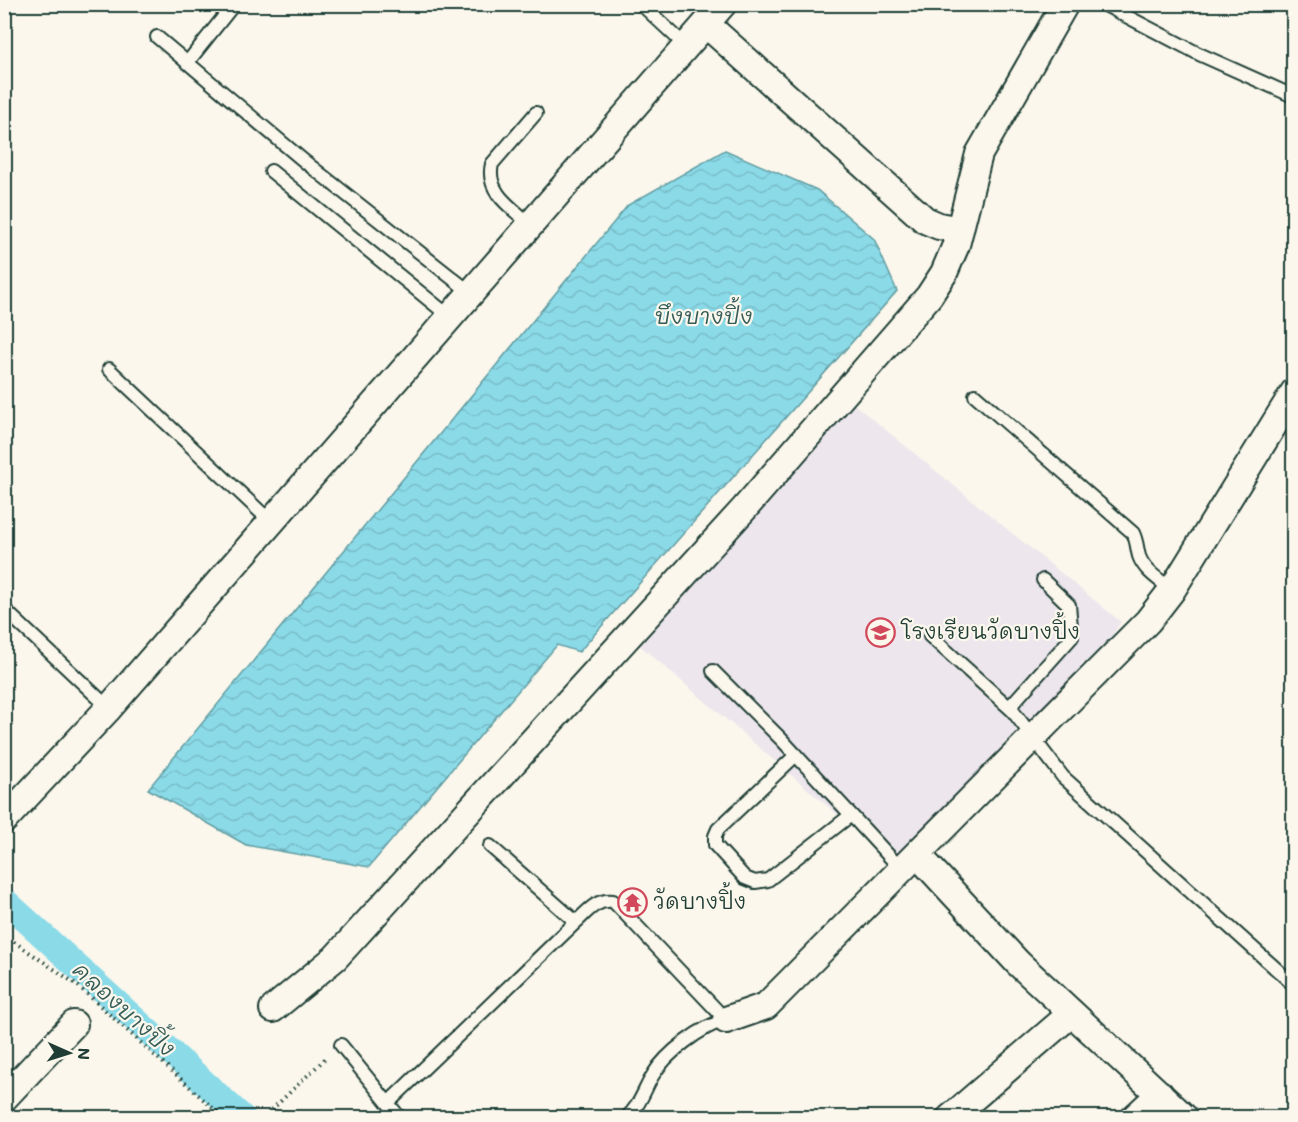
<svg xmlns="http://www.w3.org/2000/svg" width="1298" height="1122" font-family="Mali,'Playpen Sans Thai',sans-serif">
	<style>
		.built { fill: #ede6ed }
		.water { fill: url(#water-waves); stroke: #609ba0; stroke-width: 1.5 }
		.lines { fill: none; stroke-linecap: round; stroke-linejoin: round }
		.canal { stroke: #8bdae8; stroke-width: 26 }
		.service-casing { stroke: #1f3d34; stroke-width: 16 }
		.minor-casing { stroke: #1f3d34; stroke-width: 30 }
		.path { stroke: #1f3d34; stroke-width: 4; stroke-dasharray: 1.5 4.5; stroke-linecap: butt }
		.service { stroke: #fbf7ec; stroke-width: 12 }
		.minor { stroke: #fbf7ec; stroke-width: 26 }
		.labels { text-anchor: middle; stroke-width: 4.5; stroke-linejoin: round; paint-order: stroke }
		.poi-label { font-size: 21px; fill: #1f3d34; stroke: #fbf7ec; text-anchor: start }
		.water-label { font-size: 22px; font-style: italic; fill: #355c58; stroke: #fbf7ec }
	</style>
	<defs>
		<pattern id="water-waves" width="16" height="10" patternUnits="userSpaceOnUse" patternTransform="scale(1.5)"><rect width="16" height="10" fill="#8bdae8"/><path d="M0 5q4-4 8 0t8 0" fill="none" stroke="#78bcc8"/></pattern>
	</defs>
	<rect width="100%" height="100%" fill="#fbf7ec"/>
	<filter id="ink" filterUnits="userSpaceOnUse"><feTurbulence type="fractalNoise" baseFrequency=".0167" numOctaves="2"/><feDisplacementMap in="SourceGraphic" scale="12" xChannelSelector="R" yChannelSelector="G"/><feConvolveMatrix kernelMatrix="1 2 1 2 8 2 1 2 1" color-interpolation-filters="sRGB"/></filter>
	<g filter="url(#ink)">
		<!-- built -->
		<path class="built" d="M838 391 1121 622 1067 704 901 869 637 643Z"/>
		<!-- water -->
		<path class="water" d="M725 150 817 190 874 239 897 291 579 652 557 645 369 867 246 845 148 789 628 205Z"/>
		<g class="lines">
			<!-- canal -->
			<path class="canal" d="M4 900 243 1118"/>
			<defs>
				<path id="service" d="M641 4 686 46
					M1103 4 1199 54 1293 96
					M157 37 304 161 471 293
					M187 63 234 4
					M271 171 450 317
					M531 225C512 208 485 192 492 164L536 113
					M109 369 271 522
					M975 395 1133 533C1137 541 1137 549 1139 556 1144 571 1161 581 1172 590
					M1043 580 1069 605 1072 637 1013 703 1012 710 1063 777 1294 985
					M4 609 109 708
					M930 636 1012 710
					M713 671 782 740 901 869
					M796 755 718 829 715 836V845L745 878 755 882 768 880 851 815
					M490 846 576 922
					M341 1045 400 1118
					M388 1103 576 922C587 912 596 899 613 901L726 1020
					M626 1118C640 1106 644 1090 653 1075 666 1053 702 1026 726 1020"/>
				<path id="minor" d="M706 24 925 220 939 226 960 230
					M4 820 109 708 723 4
					M917 854 1018 963 1185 1118
					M273 1009 335 958 744 509 929 296 944 273 956 245 979 154 1065 4
					M726 1020 766 1006 1148 621 1172 590 1294 392
					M4 1098 74 1024
					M950 1118 1072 1013
					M1134 1118 1160 1094"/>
			</defs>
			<!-- service casing -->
			<use href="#service" class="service-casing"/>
			<!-- minor casing -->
			<use href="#minor" class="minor-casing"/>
			<!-- path -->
			<path class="path" d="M4 935 76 984 224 1118
				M263 1118 328 1056"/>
			<!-- service -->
			<use href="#service" class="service"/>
			<!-- minor -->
			<use href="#minor" class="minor"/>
		</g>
	</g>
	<!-- icons -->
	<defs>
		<symbol id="school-ring" viewBox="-11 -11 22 22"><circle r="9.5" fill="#fbf7ec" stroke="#d1495b" stroke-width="1.5"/><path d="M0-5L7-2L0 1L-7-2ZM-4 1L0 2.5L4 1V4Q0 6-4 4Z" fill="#d1495b"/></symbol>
		<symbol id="temple-ring" viewBox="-11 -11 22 22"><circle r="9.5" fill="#fbf7ec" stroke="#d1495b" stroke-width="1.5"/><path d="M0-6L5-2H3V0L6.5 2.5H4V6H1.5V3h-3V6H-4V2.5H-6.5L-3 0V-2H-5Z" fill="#d1495b"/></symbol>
	</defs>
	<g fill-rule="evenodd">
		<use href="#school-ring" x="864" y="616" width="33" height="33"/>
		<use href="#temple-ring" x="616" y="886" width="33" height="33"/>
	</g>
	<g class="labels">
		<!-- poi labels -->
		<g class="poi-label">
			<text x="901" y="639">โรงเรียนวัดบางปิ้ง</text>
			<text x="653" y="909">วัดบางปิ้ง</text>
		</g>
		<!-- water labels -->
		<g class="water-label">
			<text x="703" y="324">บึงบางปิ้ง</text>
			<text transform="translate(124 1009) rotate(42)" y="8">คลองบางปิ้ง</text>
		</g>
	</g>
	<!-- margin -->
	<rect width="1298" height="1122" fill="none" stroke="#fbf7ec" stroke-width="24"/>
	<rect x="12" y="12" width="1274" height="1098" fill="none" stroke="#1f3d34" stroke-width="2" filter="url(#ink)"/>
	<!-- north arrow -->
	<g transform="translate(69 1053) rotate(93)" stroke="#fbf7ec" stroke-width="4.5" paint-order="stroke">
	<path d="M0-4.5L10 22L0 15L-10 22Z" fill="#1f3d34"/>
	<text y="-9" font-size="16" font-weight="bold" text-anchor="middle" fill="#1f3d34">N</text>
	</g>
</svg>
